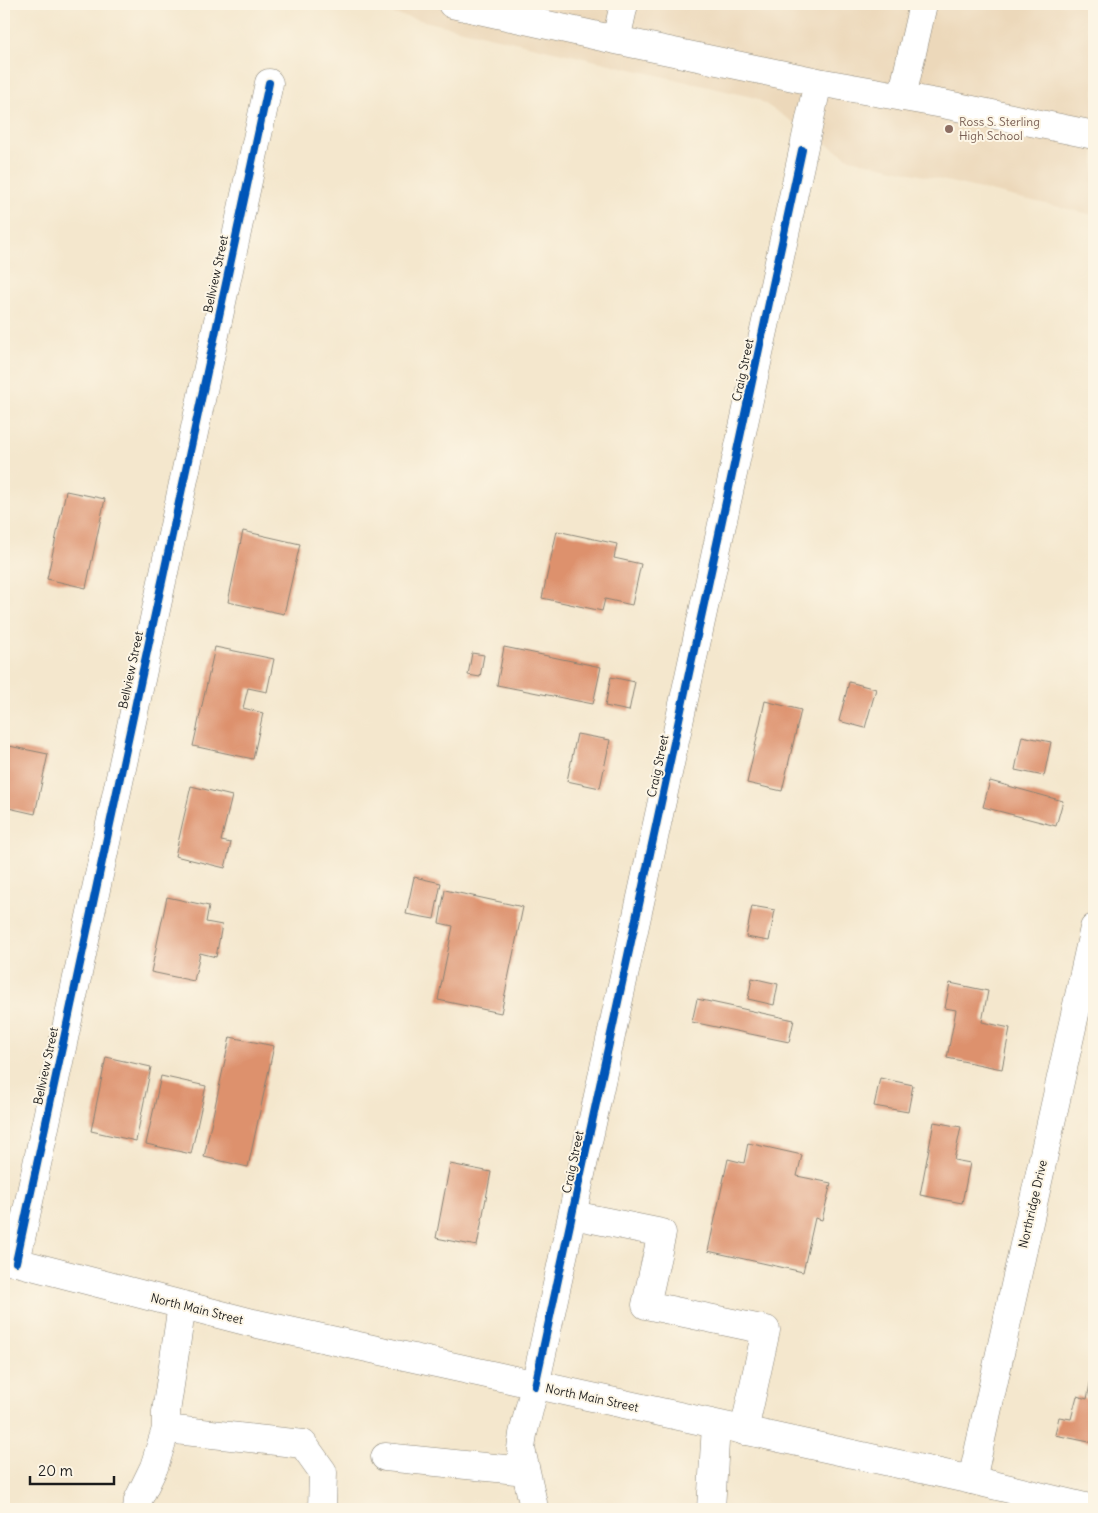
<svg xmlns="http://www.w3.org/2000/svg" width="1098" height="1513" font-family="Delius,sans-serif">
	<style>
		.built { fill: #ecd8ba }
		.building { fill: #dd916d }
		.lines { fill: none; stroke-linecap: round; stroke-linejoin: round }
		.minor-casing { stroke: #888274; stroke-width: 29 }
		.major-casing { stroke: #888274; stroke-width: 29 }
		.minor { stroke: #fff; stroke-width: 28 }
		.major { stroke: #fff; stroke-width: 28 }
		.cycleway-casing { stroke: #fcf5e5; stroke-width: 11 }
		.cycleway { stroke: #0057b8; stroke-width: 8 }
		.education-dot { fill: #8d6e63; stroke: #fcf5e5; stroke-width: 2 }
		.labels { text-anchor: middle; stroke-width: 4; stroke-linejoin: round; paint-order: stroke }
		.education-label { font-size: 12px; fill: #785e54; stroke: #fcf5e5; text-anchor: start }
		.street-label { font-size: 12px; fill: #1c1c1c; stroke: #fcf5e5 }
	</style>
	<rect width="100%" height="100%" fill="#fcf5e5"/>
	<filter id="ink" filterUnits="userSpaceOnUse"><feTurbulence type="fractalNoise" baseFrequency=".02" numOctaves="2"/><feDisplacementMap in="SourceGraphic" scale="10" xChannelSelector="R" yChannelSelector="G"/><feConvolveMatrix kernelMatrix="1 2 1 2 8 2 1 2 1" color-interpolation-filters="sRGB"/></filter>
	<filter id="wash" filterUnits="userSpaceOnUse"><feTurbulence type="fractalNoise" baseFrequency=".0096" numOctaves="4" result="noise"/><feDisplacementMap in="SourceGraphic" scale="20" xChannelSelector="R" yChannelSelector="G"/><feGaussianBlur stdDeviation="1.12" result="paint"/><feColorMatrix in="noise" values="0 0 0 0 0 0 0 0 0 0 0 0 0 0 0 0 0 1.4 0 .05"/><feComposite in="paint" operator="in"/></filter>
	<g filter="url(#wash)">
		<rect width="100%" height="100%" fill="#f4e7cd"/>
		<!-- built -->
		<path class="built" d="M351 4H1094V215L850 159 756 98Z"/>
		<g id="blocks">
			<!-- building -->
			<path class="building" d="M66 491 105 499 86 588 47 579Z
				M243 531 300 544 284 614 228 602Z
				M557 531 617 544 614 558 641 564 632 605 605 599 602 611 542 598Z
				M215 647 274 659 267 692 248 688 243 708 263 713 253 759 193 746Z
				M504 647 601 667 593 704 497 685Z
				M472 653 484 655 480 677 468 675Z
				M611 677 635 682 629 711 605 706Z
				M849 682 876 689 865 728 839 721Z
				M765 701 801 710 782 791 747 783Z
				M577 734 610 740 600 788 567 781Z
				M1022 736 1051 742 1044 776 1015 770Z
				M4 745 48 754 35 814 4 807V779L6 768H4Z
				M990 781 1063 801 1056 826 983 807Z
				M191 786 232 796 221 841 231 843 225 868 175 856Z
				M414 877 441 883 434 919 406 914Z
				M445 890 523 907 501 1013 438 1000 453 926 439 923Z
				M167 897 209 906 206 922 222 925 216 957 200 953 194 981 151 972Z
				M752 906 775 910 769 941 746 937Z
				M752 978 778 984 774 1005 748 999Z
				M950 983 988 991 982 1022 1010 1028 1002 1069 947 1058 956 1010 945 1008Z
				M697 999 794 1020 789 1042 692 1022Z
				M230 1037 274 1046 248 1167 204 1157Z
				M106 1057 151 1067 136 1141 91 1131Z
				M161 1076 206 1086 191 1154 146 1144Z
				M880 1078 913 1085 908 1112 874 1106Z
				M934 1122 961 1127 954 1160 970 1163 962 1203 920 1195Z
				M748 1143 802 1155 797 1176 831 1183 822 1220 815 1218 803 1272 708 1251 728 1159 744 1163Z
				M450 1164 491 1172 477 1246 436 1238Z
				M1091 1379 1094 1380V1443L1055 1435 1059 1417 1071 1419 1077 1396 1087 1399Z"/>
		</g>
	</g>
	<g filter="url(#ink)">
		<use href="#blocks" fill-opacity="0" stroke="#888274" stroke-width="1"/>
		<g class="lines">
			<defs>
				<path id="minor" d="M452 4 616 40 818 82 943 104 1094 135
					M616 40 624 4
					M902 97 923 4
					M573 1215 662 1233 646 1305 766 1330 744 1431
					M16 1262 269 83
					M182 1305 166 1412V1429L303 1444 323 1472 322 1509
					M385 1457 526 1471
					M972 1480 1094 928
					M137 1509 138 1500 154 1467 166 1429
					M533 1509V1503L521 1449 523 1434 535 1386 818 82
					M711 1509 716 1425"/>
				<path id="major" d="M4 1261 16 1262 253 1323 972 1480 1094 1509"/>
			</defs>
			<!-- minor casing -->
			<use href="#minor" class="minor-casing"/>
			<!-- major casing -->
			<use href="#major" class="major-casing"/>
			<!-- minor -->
			<use href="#minor" class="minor"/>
			<!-- major -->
			<use href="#major" class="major"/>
			<defs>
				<path id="cycleway" d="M16 1262 269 83
					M535 1386 802 150"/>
			</defs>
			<!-- cycleway casing -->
			<use href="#cycleway" class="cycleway-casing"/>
			<!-- cycleway -->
			<use href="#cycleway" class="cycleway"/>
		</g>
	</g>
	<!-- markers -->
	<circle class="education-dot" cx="949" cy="129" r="5"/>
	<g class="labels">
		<!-- education labels -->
		<g class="education-label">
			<text x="959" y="126">Ross S. Sterling<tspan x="959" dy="14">High School</tspan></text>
		</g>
		<!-- street labels -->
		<g class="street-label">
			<text transform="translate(216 274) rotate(-78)" y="4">Bellview Street</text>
			<text transform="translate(743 370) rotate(-78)" y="4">Craig Street</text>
			<text transform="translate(131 670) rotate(-78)" y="4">Bellview Street</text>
			<text transform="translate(658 766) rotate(-78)" y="4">Craig Street</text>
			<text transform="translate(46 1066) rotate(-78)" y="4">Bellview Street</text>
			<text transform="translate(573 1162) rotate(-78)" y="4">Craig Street</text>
			<text transform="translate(1033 1204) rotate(-77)" y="4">Northridge Drive</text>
			<text transform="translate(197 1309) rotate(14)" y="4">North Main Street</text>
			<text transform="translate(592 1398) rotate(12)" y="4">North Main Street</text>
		</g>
	</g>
	<!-- margin -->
	<rect width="1098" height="1513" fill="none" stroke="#fcf5e5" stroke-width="20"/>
	<!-- scale -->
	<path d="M30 1476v8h84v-8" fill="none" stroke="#1c1c1c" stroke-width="2.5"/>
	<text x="38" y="1476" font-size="15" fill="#1c1c1c" stroke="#fcf5e5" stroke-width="4" paint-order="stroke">20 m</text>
</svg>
